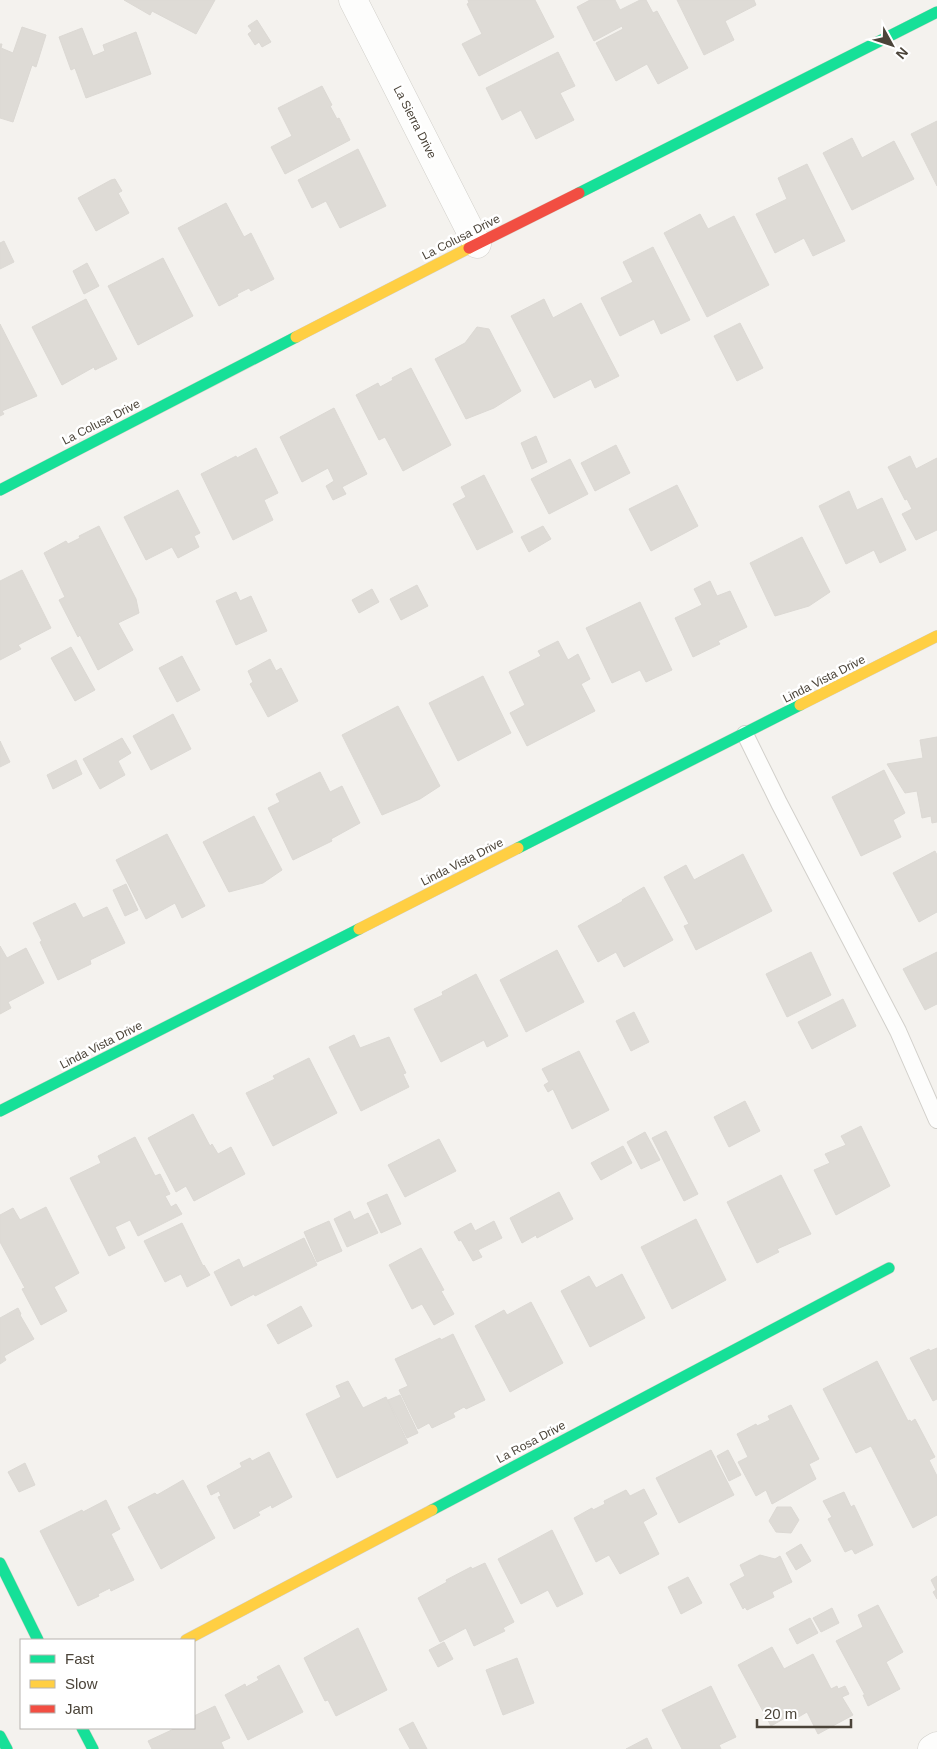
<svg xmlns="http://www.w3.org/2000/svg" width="937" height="1749" font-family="Arial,sans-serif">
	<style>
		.building { fill: #dedbd6; stroke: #dcd9d4 }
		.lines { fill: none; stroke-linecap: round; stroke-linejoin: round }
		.lane-casing { stroke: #d2d0cb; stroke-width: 18 }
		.street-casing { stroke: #d2d0cb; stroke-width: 29 }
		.fast-casing { stroke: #d3cfc5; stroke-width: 12 }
		.slow-casing { stroke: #d3cfc5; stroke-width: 12 }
		.jam-casing { stroke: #d3cfc5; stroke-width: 12 }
		.lane { stroke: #fdfdfc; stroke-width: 16 }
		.street { stroke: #fdfdfc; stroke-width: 28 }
		.fast { stroke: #16e098; stroke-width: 11 }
		.slow { stroke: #ffcf43; stroke-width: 11 }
		.jam { stroke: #f24e42; stroke-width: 11 }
		.labels { text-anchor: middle; stroke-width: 5; stroke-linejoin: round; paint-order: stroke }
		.street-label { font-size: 12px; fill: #4b4439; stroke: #fff }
	</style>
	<rect width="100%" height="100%" fill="#f4f2ee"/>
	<!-- building -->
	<path class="building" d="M124 0H215L196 34 152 11 150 15Z
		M468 0H535L554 37 479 76 462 44 482 34 467 4 469 3Z
		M590 0H615L620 10 640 0H646L653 13 657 11 688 68 658 84 647 64 616 81 596 43 623 29 622 26 594 41 577 7Z
		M677 0H754L756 5 725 21 734 40 704 55Z
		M257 20 271 42 262 47 259 42 255 45 248 34 252 31 248 26Z
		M22 27 46 35 36 67 32 65 13 122 0 118V44H2L1 48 13 53Z
		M82 28 93 56 105 51 103 45 136 32 151 74 86 98 75 68 71 70 59 37Z
		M558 52 575 86 560 93 574 120 536 139 521 110 502 120 486 88Z
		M322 86 332 105 330 106 337 119 339 118 350 140 285 174 271 147 292 136 278 108Z
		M937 121V186L911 134Z
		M852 138 862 158 894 141 914 179 852 210 823 153Z
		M358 149 386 206 340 228 326 201 312 208 298 180Z
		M807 164 845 241 813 256 804 238 775 253 756 214 787 199 778 178Z
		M115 179 122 191 118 193 129 213 96 231 78 198 111 180Z
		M226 203 244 237 251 233 274 279 251 291 249 288 237 294 238 296 219 306 178 228Z
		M700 214 708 229 734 216 769 285 707 317 664 233Z
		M4 241 14 262 0 269V243Z
		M653 247 690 320 661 334 654 319 620 336 601 298 633 282 623 262Z
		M163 258 193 316 138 345 108 286Z
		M87 263 99 286 84 294 73 271Z
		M86 299 117 359 95 370 94 367 62 385 32 327Z
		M544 299 553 318 581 303 619 376 595 388 591 379 554 398 511 316Z
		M740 323 763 368 737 381 714 336Z
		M0 324 37 396 2 411 4 414 0 416Z
		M477 327 489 329 521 391 494 408 466 419 435 359 465 343Z
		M411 368 451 445 403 471 385 437 379 440 356 395 378 383 380 387 393 380 392 378Z
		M334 408 367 474 342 487 346 494 333 500 326 486 334 481 328 468 302 482 280 437Z
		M536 436 547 462 532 469 521 443Z
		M616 445 630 473 595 491 581 463Z
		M256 448 278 493 264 500 273 520 233 540 201 474 236 456 237 458Z
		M910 456 916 469 937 458V530L916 540 902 514 912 509 907 499 905 500 888 467Z
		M570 459 588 494 549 514 531 479Z
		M484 475 513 532 477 550 453 504 466 497 461 487Z
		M677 485 698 526 651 551 629 509Z
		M178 490 200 533 194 536 199 547 178 558 172 547 146 560 124 517Z
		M849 491 857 510 882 498 906 550 880 563 874 550 846 564 819 506Z
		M99 526 136 599 139 613 118 623 133 650 98 670 80 635 78 637 59 600 65 597 44 553 66 541 68 544 80 538 79 536Z
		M543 526 551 539 529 552 521 537Z
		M802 537 830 592 809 606 775 616 750 563Z
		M22 570 51 628 18 645 21 649 0 660V581Z
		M710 581 717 596 730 591 747 627 718 641 720 644 693 657 675 618 702 605 694 589Z
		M417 585 428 606 401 620 390 599Z
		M372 589 379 602 359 613 352 600Z
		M236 592 240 601 251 596 267 631 236 645 216 601Z
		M640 602 672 670 646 682 640 670 612 683 586 628Z
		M558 641 568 660 578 654 590 679 581 684 595 711 527 746 510 713 525 705 509 672 541 656 538 651Z
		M71 647 95 690 75 701 51 658Z
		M182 656 200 690 177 702 159 668Z
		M270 659 276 671 281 668 298 701 268 717 250 684 253 682 248 671Z
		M483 676 511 733 458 761 429 703Z
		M398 706 440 786 420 799 382 815 342 735Z
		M173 714 191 749 151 770 133 736Z
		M937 737V822L932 823 931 816 922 818 917 791 905 793 887 764 923 758 920 740Z
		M122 738 131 753 118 761 125 775 100 789 83 759Z
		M0 741 10 762 0 767Z
		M76 760 82 774 53 789 47 775Z
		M884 770 905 813 893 820 901 837 861 856 832 797Z
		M320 772 330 792 342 786 360 823 331 839 332 841 293 860 268 808 280 802 276 794Z
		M254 816 282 870 263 883 229 892 203 842Z
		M167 834 205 906 182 918 175 903 146 919 116 860Z
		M935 851 937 855V912L919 922 893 873Z
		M743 854 772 911 696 950 684 926 689 924 664 877 686 865 694 880Z
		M126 884 138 910 125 916 113 890Z
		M644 887 673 940 624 967 616 952 598 962 578 926 623 901 622 900Z
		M75 903 83 918 107 907 125 943 90 960 91 964 58 980 40 942 42 941 33 923Z
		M0 946 7 958 26 948 44 983 8 1002 11 1008 0 1014Z
		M557 950 584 1002 526 1032 500 980Z
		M811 952 831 995 787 1017 766 974Z
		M937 952V1004L925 1010 903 969Z
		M476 974 508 1036 487 1047 484 1040 441 1062 414 1009 443 995 442 992Z
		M843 999 856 1026 812 1049 798 1022Z
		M634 1012 649 1042 631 1051 616 1021Z
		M354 1035 360 1048 389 1037 406 1073 403 1074 409 1087 361 1111 329 1047Z
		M579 1051 609 1110 572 1129 553 1089 548 1092 544 1085 549 1082 542 1069Z
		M309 1058 337 1113 273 1146 246 1093 275 1079 273 1076Z
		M745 1101 760 1131 729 1147 714 1117Z
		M193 1114 210 1146 212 1144 218 1154 231 1147 245 1174 194 1201 186 1186 176 1192 148 1138Z
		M861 1126 890 1186 836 1215 814 1170 830 1163 825 1154 846 1145 841 1136Z
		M666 1131 698 1194 684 1201 652 1138Z
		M645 1132 660 1160 641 1169 627 1142Z
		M135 1137 155 1176 160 1174 170 1194 165 1196 171 1207 176 1204 182 1214 138 1236 130 1220 115 1227 125 1248 109 1256 70 1178 101 1163 98 1156Z
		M439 1139 456 1171 405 1197 388 1165Z
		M623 1146 632 1163 601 1180 591 1163Z
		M781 1175 811 1234 777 1249 779 1252 757 1263 727 1202Z
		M559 1192 573 1219 537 1238 536 1235 522 1243 510 1218Z
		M387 1194 401 1224 381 1233 367 1203Z
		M46 1207 79 1273 54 1287 67 1311 41 1325 22 1289 25 1288 0 1242V1215L13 1208 20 1220Z
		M350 1211 354 1220 368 1213 378 1233 347 1247 334 1219Z
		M696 1219 726 1280 672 1309 641 1247Z
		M329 1221 342 1251 317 1262 304 1232Z
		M494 1221 502 1238 478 1250 482 1257 473 1261 461 1240 459 1241 454 1232 471 1223 475 1231Z
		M182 1223 203 1266 204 1265 210 1275 187 1287 181 1274 165 1282 144 1241Z
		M304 1238 317 1265 255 1296 254 1294 231 1306 214 1272 239 1259 243 1268Z
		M421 1248 444 1290 441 1291 454 1314 434 1325 422 1304 412 1309 389 1265Z
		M622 1274 645 1318 590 1347 561 1291 589 1276 596 1288Z
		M531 1302 563 1363 510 1392 475 1326 504 1310 507 1315Z
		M301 1306 312 1326 278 1344 267 1325Z
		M18 1308 21 1314 20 1315 34 1339 4 1356 6 1360 0 1364V1318Z
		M453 1334 485 1400 466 1409 464 1407 453 1413 455 1417 432 1428 429 1423 418 1429 399 1390 408 1386 395 1359 440 1338 441 1340Z
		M937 1348V1399L933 1401 910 1358 929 1349 930 1351Z
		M877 1361 908 1421 910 1420 911 1422 915 1419 935 1457 929 1460 937 1476V1515L913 1528 871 1446 856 1453 823 1389Z
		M348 1381 363 1408 386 1397 408 1443 337 1478 306 1414 341 1397 336 1386Z
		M400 1395 418 1433 407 1438 388 1400Z
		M791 1405 819 1459 809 1464 816 1479 772 1504 766 1490 756 1496 738 1462 748 1457 737 1434 756 1424 757 1426 770 1420 768 1416Z
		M711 1450 734 1495 679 1523 656 1478Z
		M728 1450 741 1475 729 1481 717 1456Z
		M269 1452 292 1497 272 1508 271 1505 258 1512 260 1515 234 1529 218 1497 221 1496 219 1491 211 1495 207 1486 242 1467 240 1463 250 1458 252 1461Z
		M25 1463 35 1485 19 1492 8 1472Z
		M183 1480 215 1538 161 1569 128 1507 155 1493 157 1495Z
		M644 1489 657 1514 643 1522 659 1554 620 1574 609 1555 596 1562 574 1518 592 1508 593 1510 605 1504 604 1501 626 1490 630 1496Z
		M844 1492 851 1507 854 1505 873 1545 855 1554 852 1549 845 1552 828 1519 832 1517 823 1501Z
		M106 1500 120 1529 111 1534 134 1580 111 1591 110 1588 98 1594 99 1596 78 1606 40 1531 82 1510 83 1512Z
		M777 1507H791L799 1520 791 1533 776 1532 769 1521Z
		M552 1530 583 1594 557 1607 548 1590 521 1604 498 1559Z
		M801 1544 811 1561 796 1570 786 1553Z
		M760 1555 775 1559 780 1556 792 1582 772 1592 774 1597 747 1610 745 1607 743 1609 730 1584 745 1576 740 1565Z
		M485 1563 514 1622 503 1628 505 1631 474 1646 466 1628 440 1642 418 1598 447 1582 446 1580 471 1567 472 1569Z
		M937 1576V1599L933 1592 936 1590 931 1580Z
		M688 1577 702 1603 681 1614 668 1587Z
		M878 1605 903 1652 886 1662 900 1689 868 1706 863 1695H865L836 1641 863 1627 858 1615Z
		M832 1608 839 1623 821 1632 813 1618Z
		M810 1618 818 1633 797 1644 789 1629Z
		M358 1628 387 1690 336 1716 328 1700 325 1701 304 1658Z
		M444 1642 453 1659 438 1667 429 1650Z
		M772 1647 784 1669 813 1654 831 1689 837 1686 838 1689 845 1686 849 1694 842 1697 853 1715 818 1734 807 1712 795 1719 792 1714 771 1726 738 1665Z
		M517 1658 534 1703 503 1715 486 1670Z
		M279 1665 303 1712 248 1740 225 1695 245 1684 246 1687 259 1680 257 1677Z
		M711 1686 736 1737 719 1745 721 1749H682L662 1710Z
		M215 1706 230 1738 221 1742 224 1749H152L148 1741 176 1728H194V1716Z
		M413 1722 427 1749H410L399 1729Z
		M647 1738 652 1749H626Z"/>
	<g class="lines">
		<defs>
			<path id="lane" d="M745 734 779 803 898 1031 937 1120"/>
			<path id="street" d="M353 0 477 244
				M932 1749 937 1746"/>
			<path id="fast" d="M579 193 937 12
				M0 490 296 337
				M518 848 800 705
				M0 1111 359 929
				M432 1510 889 1268
				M0 1563 38 1640
				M82 1728 93 1749
				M0 1736 7 1749"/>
			<path id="slow" d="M296 337 469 248
				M800 705 937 636
				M359 929 518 848
				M186 1640 432 1510"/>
			<path id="jam" d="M469 248 579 193"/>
		</defs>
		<!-- lane casing -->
		<use href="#lane" class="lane-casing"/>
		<!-- street casing -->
		<use href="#street" class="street-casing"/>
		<!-- fast casing -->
		<use href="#fast" class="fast-casing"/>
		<!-- slow casing -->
		<use href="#slow" class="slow-casing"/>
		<!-- jam casing -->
		<use href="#jam" class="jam-casing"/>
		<!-- lane -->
		<use href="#lane" class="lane"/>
		<!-- street -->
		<use href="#street" class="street"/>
		<!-- fast -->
		<use href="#fast" class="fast"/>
		<!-- slow -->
		<use href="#slow" class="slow"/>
		<!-- jam -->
		<use href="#jam" class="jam"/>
	</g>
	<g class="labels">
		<!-- street labels -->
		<g class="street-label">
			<text transform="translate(415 122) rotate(63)" y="4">La Sierra Drive</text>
			<text transform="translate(461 237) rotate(-27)" y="4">La Colusa Drive</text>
			<text transform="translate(101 422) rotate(-27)" y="4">La Colusa Drive</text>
			<text transform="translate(824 679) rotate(-27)" y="4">Linda Vista Drive</text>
			<text transform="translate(462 862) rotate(-27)" y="4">Linda Vista Drive</text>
			<text transform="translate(101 1045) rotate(-27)" y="4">Linda Vista Drive</text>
			<text transform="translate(531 1442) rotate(-28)" y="4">La Rosa Drive</text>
		</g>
	</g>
	<!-- legend -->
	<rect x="20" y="1639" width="175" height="90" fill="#ffffff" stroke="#b7b4b0"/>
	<rect x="30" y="1655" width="25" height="8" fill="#16e098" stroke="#b7b4b0"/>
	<text x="65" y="1664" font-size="15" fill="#4b4439">Fast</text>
	<rect x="30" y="1680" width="25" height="8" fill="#ffcf43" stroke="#b7b4b0"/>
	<text x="65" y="1689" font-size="15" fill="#4b4439">Slow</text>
	<rect x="30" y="1705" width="25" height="8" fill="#f24e42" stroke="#b7b4b0"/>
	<text x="65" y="1714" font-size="15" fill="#4b4439">Jam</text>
	<!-- north arrow -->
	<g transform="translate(892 45) rotate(130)" stroke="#ffffff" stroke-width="4" paint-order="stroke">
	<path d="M0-4L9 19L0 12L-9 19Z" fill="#4b4439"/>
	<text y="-8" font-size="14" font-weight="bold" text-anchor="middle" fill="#4b4439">N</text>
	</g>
	<!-- scale -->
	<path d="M757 1719v8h94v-8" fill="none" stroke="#4b4439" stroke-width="2.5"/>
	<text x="764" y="1719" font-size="15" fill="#4b4439" stroke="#ffffff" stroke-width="4" paint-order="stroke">20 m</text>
</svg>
